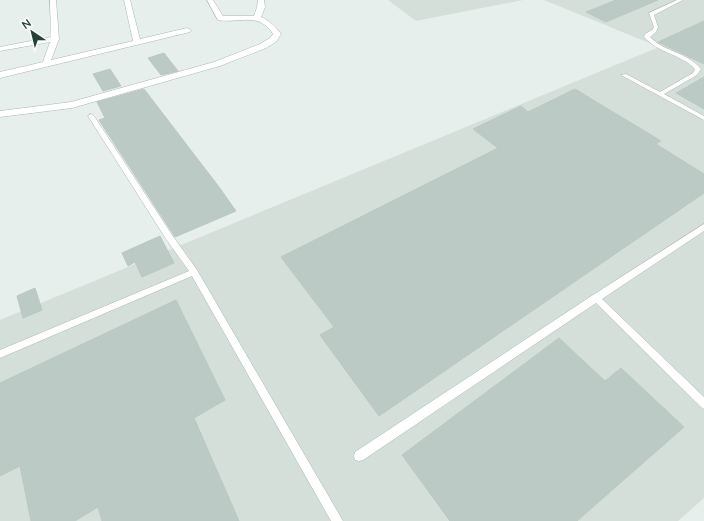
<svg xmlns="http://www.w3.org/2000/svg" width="704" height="521" font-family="Mulish,sans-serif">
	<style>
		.built { fill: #d4dfda }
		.building { fill: #bbcac4; stroke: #b8c9c2 }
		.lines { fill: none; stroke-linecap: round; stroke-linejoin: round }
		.lane-casing { stroke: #a8b8b2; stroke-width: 1 }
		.street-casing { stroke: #a8b8b2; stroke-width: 1 }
		.lane { fill: #fff; fill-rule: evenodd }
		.street { fill: #fff; fill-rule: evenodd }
	</style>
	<rect width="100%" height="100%" fill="#e6efeb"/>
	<!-- built -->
	<path class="built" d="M388 0H523L416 21Z
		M544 0H704V498L678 521H0V320L659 47Z"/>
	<!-- building -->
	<path class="building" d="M616 0H658L606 22 586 12Z
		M704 21V64L658 42Z
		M164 53 178 71 161 75 148 58Z
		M110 69 121 86 103 91 93 74Z
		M704 77V109L676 93Z
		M144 89 219 187 236 211 175 237 99 120 105 118 97 102Z
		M575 89 661 141 656 144 704 174V193L379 416 320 335 334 327 281 257 498 148 473 129 521 106 528 112Z
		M160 236 174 263 142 277 135 262 128 266 122 253Z
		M35 288 42 310 23 318 17 296Z
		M176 300 225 400 194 418 239 521H102L98 507 75 521H31L20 466 0 476V383Z
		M559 338 605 381 621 368 684 427 577 521H450L402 455Z"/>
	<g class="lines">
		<defs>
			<path id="lane" d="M677 0H683L654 15 658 27 656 32 650 37C664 52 687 52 701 69L697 75 664 94 704 116V120L621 75 626 74 660 92 693 73 695 69C681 54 658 53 644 37L645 34 652 30 654 27 649 13Z
				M91 114 94 116 172 235 197 270 343 521H331L192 276 0 358V350L189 271 166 239 88 116Z
				M704 224V231L602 299 704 397V409L701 407 596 303 363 460 359 461 355 460 354 456 355 452 593 295Z"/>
			<path id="street" d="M50 0H56L59 39 51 60 133 41 124 0H130L140 39 187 28 191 30 190 32 0 78V72L43 62 50 42 0 51V47L51 37Z
				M207 0H213L223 16H254L257 7 258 0H264L265 7 261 17C270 21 275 26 281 34L276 42 266 48 220 66 72 108 0 117V111L71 102 214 62 260 44 270 38 273 34C258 11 240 24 218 20Z"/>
		</defs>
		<!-- lane casing -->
		<use href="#lane" class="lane-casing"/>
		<!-- street casing -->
		<use href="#street" class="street-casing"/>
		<!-- lane -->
		<use href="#lane" class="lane"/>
		<!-- street -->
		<use href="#street" class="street"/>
	</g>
	<!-- north arrow -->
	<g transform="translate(32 32) rotate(325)" stroke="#f7fbf9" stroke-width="3" paint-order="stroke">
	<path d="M0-3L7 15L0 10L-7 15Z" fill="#24423a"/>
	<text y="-6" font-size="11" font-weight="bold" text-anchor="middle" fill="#24423a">N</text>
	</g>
</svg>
